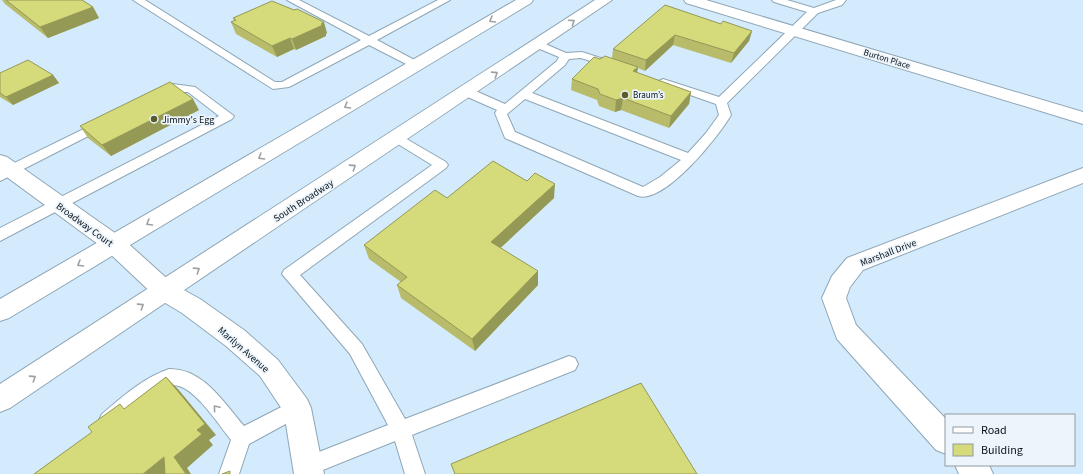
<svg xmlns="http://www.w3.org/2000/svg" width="1083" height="474" font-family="'Source Sans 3',sans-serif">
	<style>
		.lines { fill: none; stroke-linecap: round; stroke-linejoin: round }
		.lane-casing { stroke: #8fa6b6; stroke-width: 2 }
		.street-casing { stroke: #8fa6b6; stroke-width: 2 }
		.primary-casing { stroke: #8fa6b6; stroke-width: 2 }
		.lane { fill: #fff; fill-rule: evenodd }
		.street { fill: #fff; fill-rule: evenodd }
		.primary { fill: #fff; fill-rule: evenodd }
		.wall { fill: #b7bb6a }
		.shaded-wall { fill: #959956 }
		.building { fill: #d5da7b; stroke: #959956 }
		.oneway { stroke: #9da0a3 }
		.poi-dot { fill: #5a5c29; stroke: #ecf5fc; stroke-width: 1.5 }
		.labels { text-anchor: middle; stroke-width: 3.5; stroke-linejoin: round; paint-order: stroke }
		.far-street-label { font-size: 9px; fill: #0a1218; stroke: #ecf5fc }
		.far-poi-label { font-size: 9px; fill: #0a1218; stroke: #ecf5fc; text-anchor: start }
		.poi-label { font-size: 10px; fill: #0a1218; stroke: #ecf5fc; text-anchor: start }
		.street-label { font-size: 10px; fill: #0a1218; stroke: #ecf5fc }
	</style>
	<rect width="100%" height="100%" fill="#d3ebfc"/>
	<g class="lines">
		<defs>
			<path id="lane" d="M133 0H145L275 82H282L361 40 287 0H299L369 36 438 0H450L377 40 420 63 422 65 420 67H412L369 45 289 87 273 89Z
				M772 0H787L814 8 836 0H846L842 5 818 13 727 103 731 115C719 136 665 204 638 196L505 138 495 113 497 110 463 95 461 92 467 88 471 89 505 104 557 61 559 57 535 47 534 45 535 43H543L566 53 582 52 616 63 618 65 612 68 581 58 569 59 565 65 532 93 688 153 706 133 719 115 716 104 659 84 657 82 663 79 719 97 807 12 774 2ZM525 99 681 160 660 177 643 187 515 132 507 114Z
				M173 84 195 87 234 116 232 119 0 241V228L219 116 188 92H175L159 99 153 95 155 92Z
				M102 120 108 124 106 127 0 181V170Z
				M398 134 446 162 448 165 446 168 300 275 362 344 405 419 569 356 575 358 578 364 575 370 412 435 425 474H405L395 441 313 474H303L298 466 301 459 388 425 350 354 282 274 284 270 432 165 393 141 392 138 393 135Z
				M169 369C203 368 224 403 244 426L297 399 304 402 306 408 304 414 249 444 239 474H219L231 440C219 425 197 391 179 386 172 384 167 386 161 390L116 426 109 429 102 426 99 420 102 414C123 396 143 378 169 369Z"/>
			<path id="street" d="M684 0H706L1083 112V124L686 3Z
				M0 155 7 157 122 238 173 284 200 299 244 330 278 360 307 399 311 408 324 474H294L284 412 260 376 226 346 182 313 157 298 106 250 0 172Z
				M1083 168V183L863 270 850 287 846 298 856 325 946 419V454L936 450 837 339 822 298 832 276 847 258Z
				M955 465H989L993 474H959Z"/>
			<path id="primary" d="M516 0H533L531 3 9 318 0 321V299Z
				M595 0H612L10 408 0 412V384Z"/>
		</defs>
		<!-- lane casing -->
		<use href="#lane" class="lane-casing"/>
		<!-- street casing -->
		<use href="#street" class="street-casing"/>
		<!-- primary casing -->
		<use href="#primary" class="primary-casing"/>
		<!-- lane -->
		<use href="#lane" class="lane"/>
		<!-- street -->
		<use href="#street" class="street"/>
		<!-- primary -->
		<use href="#primary" class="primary"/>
	</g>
	<!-- wall -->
	<path class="wall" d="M2 0H82L93 7 99 18 48 38 5 4Z
		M233 18 327 33 326 34V36L296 50 294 49 277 57 236 34 231 22 234 21Z
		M721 24 752 31 749 41 731 63 673 45 645 71 638 68 637 73 691 92 689 104 669 128 621 110 615 112 599 106 597 100 571 90 572 79 600 59 612 58 613 49Z
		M0 73 53 75 59 83 13 105 0 97Z
		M199 110 111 156 88 138 80 126Z
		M447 198H554L500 248 538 285 475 351 401 298 397 285 401 282 369 259 364 245Z"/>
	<!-- shaded-wall -->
	<path class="shaded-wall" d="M93 7 99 18 48 38 40 27Z
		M324 22 327 33 326 34V36L296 50 292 39Z
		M752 31 749 41 731 63 734 53Z
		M675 35 673 45 645 71 646 60Z
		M290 38 294 49 277 57 272 46Z
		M638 67 636 78 633 71Z
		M53 75 59 83 13 105 6 97Z
		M691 92 689 104 669 128 671 116Z
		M623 98 621 110 615 112 616 100Z
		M193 99 199 110 111 156 102 145Z
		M555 184 554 198 492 256 491 242Z
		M538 271V285L475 351 472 339Z
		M166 377 178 389 216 435 209 440 213 445 187 468 191 474H186L174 457Z
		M164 457 168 474H143Z"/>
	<!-- building -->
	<path class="building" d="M6 0H82L93 7 40 27Z
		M272 1 294 10 297 9 324 22 321 24 323 25 292 39 290 38 272 46 231 22 236 20 233 18Z
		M665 5 721 24 723 21 752 31 734 53 675 35 646 60 613 49Z
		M605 56 638 67 633 71 691 92 671 116 623 98 616 100 600 94 598 89 572 79 594 57 600 59Z
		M28 60 53 75 6 97 0 93V73Z
		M170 82 193 99 102 145 80 126Z
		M493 161 527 181 535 173 555 184 491 242 538 271 472 339 397 285 407 277 364 245 435 190 447 198Z
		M166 377 205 424 197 430 202 434 174 457 186 474H165L164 457 143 474H34L92 432 88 427 120 404 124 409Z
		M641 383 697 474H455L451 464Z
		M230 471V474H222Z"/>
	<!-- one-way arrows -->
	<defs><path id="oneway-chevron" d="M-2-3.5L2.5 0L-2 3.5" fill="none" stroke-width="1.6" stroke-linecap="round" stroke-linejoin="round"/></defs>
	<g class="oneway">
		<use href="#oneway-chevron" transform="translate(492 20) rotate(150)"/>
		<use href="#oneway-chevron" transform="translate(572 22) rotate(-34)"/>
		<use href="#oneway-chevron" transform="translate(495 74) rotate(-33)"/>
		<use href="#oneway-chevron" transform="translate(347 106) rotate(149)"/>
		<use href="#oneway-chevron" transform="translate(261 157) rotate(149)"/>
		<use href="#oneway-chevron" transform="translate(353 167) rotate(-33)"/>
		<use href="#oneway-chevron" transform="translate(149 223) rotate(149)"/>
		<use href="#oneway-chevron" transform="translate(80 264) rotate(150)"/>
		<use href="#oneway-chevron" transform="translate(197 270) rotate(-33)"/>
		<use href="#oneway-chevron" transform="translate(141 306) rotate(-33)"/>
		<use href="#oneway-chevron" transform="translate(33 378) rotate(-33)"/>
		<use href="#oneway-chevron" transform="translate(216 408) rotate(-130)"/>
	</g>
	<!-- markers -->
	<g class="poi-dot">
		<circle cx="625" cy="95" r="4"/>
		<circle cx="154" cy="119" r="4"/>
	</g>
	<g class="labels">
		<!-- far-street labels -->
		<g class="far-street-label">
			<text transform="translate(887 59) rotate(17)" y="3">Burton Place</text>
		</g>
		<!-- far-poi labels -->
		<g class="far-poi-label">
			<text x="633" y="98">Braum’s</text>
		</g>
		<!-- poi labels -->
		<g class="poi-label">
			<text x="162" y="123">Jimmy's Egg</text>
		</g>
		<!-- street labels -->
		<g class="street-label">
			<text transform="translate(303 200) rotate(-33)" y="4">South Broadway</text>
			<text transform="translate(85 224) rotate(36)" y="4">Broadway Court</text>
			<text transform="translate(888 252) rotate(-21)" y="4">Marshall Drive</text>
			<text transform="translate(244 349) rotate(41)" y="4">Marilyn Avenue</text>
		</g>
	</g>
	<!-- legend -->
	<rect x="945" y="414" width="130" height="52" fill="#ecf5fc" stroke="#929aa1"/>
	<rect x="953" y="427" width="20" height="6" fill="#ffffff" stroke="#929aa1"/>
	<text x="981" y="434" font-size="12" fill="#0a1218">Road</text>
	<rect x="953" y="444" width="20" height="12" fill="#d5da7b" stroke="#929aa1"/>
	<text x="981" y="454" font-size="12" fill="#0a1218">Building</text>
</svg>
